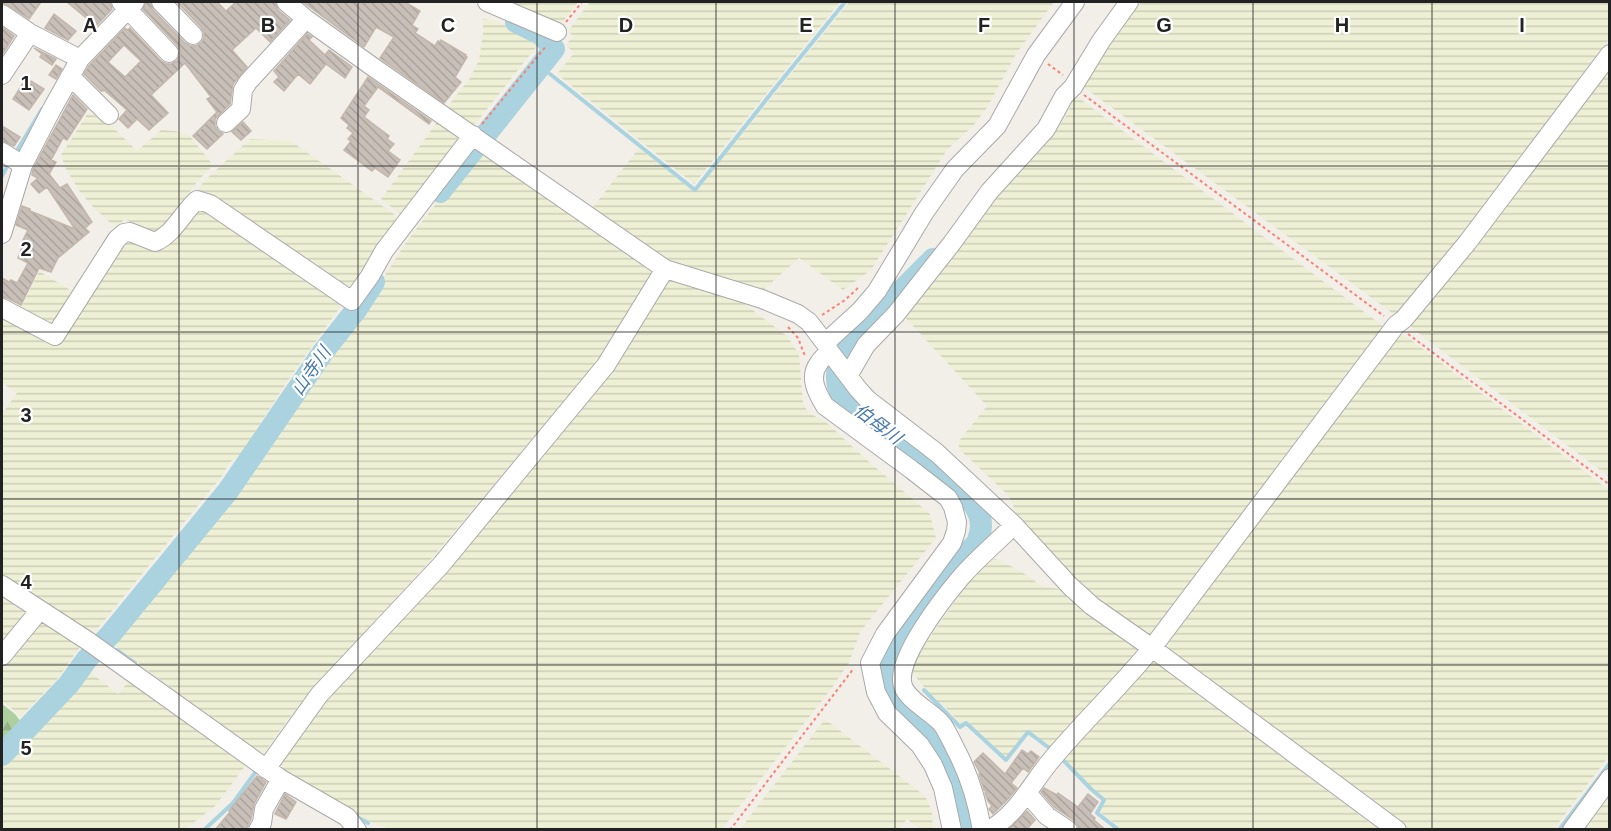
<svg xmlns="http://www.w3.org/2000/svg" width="1611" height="831" font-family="Arial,'Noto Sans JP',sans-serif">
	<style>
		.farmland { fill: url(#farmland-rules) }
		.forest { fill: url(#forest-firs) }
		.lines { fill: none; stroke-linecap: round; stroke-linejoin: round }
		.stream { stroke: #aad3df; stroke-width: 4 }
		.river { stroke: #aad3df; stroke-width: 22 }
		.building { fill: url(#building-back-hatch); stroke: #c4b6ab; stroke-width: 1.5; fill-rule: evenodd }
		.minor-casing { stroke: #a9a9a9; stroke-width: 20 }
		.path { stroke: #fa8072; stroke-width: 2; stroke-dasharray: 3 3; stroke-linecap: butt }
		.minor { stroke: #fff; stroke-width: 18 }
		.grid { fill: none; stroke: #222; stroke-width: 1.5; stroke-opacity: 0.55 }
		.labels { text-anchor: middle; stroke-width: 4.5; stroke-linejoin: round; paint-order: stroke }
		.water-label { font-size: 18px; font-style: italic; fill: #4a7aab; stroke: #fff }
		.grid-label { font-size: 20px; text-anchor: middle; font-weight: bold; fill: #222; stroke: #fff; stroke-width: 4.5; stroke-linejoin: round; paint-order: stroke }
	</style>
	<defs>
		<pattern id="farmland-rules" width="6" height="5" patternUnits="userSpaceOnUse" patternTransform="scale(1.5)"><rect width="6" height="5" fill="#eef0d5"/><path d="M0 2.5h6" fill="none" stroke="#ccceb7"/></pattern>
		<pattern id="forest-firs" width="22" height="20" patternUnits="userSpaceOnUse" patternTransform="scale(1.5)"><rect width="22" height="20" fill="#add19e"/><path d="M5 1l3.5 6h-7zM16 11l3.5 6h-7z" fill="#95b388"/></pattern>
		<pattern id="building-back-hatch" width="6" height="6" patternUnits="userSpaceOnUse" patternTransform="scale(1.5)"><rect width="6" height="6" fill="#c7bfb8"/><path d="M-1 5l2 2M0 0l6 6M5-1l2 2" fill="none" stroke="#aba49e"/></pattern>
	</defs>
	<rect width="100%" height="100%" fill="#f2efe9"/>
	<!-- farmland -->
	<path class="farmland" d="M497 2H578L562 23 558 25Z
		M590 2H840L694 184 557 74 574 53 566 45 573 36 568 31Z
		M849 2H1054L1016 54 988 106 973 126 947 150 871 270 843 290 799 258 762 291 668 263 590 211 639 148 695 192Z
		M1141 2H1609V39L1442 262 1397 314 1395 315 1081 85Z
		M483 19 495 21 534 37 537 46 476 123 467 125 445 110 470 78 479 60 483 33Z
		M1609 68V477L1412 328 1411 323 1462 263Z
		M1075 95 1383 326 1382 330 1353 366 1154 635 1148 637 1090 596 1020 522 1009 496 960 450 958 442 987 406 903 315 989 200 1058 128 1068 112Z
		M88 113 107 121 137 151 161 130 175 131 189 135 213 165 197 182 160 233 157 235 124 219 117 229 93 207 80 192 66 169 61 155Z
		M440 118 464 140 409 212 404 209 400 214 381 199Z
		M250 139 291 141 398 217 395 221 399 225 349 293 196 192 204 181Z
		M481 146 655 270 605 352 427 564 319 682 287 721 264 753 256 751 111 643 175 565 199 532 256 466 275 438 308 381 367 303 407 241Z
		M197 205 343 303 287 382 240 455 229 463 222 476 98 628 88 636 2 579V414L17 393 2 383V313L57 343 129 237 146 243Z
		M39 271 75 293 56 324 48 327 20 310Z
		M667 279 734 296 787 336 799 354 803 404 809 413 826 422 868 461 930 514 936 538 860 632 849 663 831 689 722 829H389L360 818 286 773 280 760 293 739Z
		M1403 335 1410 339 1609 490V756L1554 829H1404L1169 650 1167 642 1398 336Z
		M996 559 1019 570 1042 586 1059 589 1141 646V654L1053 749 1028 731 1007 758 967 721 961 724 945 707 935 700 918 680 911 669 916 658 927 641 967 585 985 564 990 560Z
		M2 589 31 609 2 649Z
		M38 620 79 641 80 647 55 682 21 716 2 701V662Z
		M1155 660 1160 663 1265 744 1378 829H1122L1100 812 1106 800 1092 788 1063 757 1150 663Z
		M86 669 118 694 132 677 246 765 215 806 186 829 2 830V766L42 719 72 688Z
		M825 719 925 796 932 811 933 829H919L907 819 899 829H740Z
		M1609 795V829H1583Z"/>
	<!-- forest -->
	<path class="forest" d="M2 704 15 714 21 722 20 731 16 737 10 739 7 746 2 752Z"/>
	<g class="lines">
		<!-- stream -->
		<path class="stream" d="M550 74 695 190 773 91 845 2
			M15 154 42 109
			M2 176 9 163
			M111 651 117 650 135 663
			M924 690 960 727 966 723 1006 760 1028 732 1048 747
			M1063 760 1091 789 1104 800 1097 813 1119 830
			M357 817 368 823
			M204 830 233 803 257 770
			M1559 830 1610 763"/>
		<!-- river -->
		<path class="river" d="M440 192 554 49 542 35 516 22
			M933 259 842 350C839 361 835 375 838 386 843 405 867 415 882 426 906 442 967 487 978 512 983 523 981 532 977 543 948 573 862 660 896 703 905 715 918 724 929 734 956 761 964 793 966 830
			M2 755 69 684 87 659 110 635 228 491 323 352 356 310 374 282"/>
	</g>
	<!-- building -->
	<path class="building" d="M2 2H41L29 19 8 5 2 3Z
		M67 2H110L112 9 96 26Z
		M146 2H150L153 10 185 43 190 46H196L201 43 204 38V33L201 27 178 3 180 2H217L226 11 236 2H275L278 10 290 20 270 42 256 28 232 50 247 67 233 84 230 104 215 119V126L218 131 223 134 207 149 193 136 217 112 207 99 211 97 185 63 151 95 168 113 149 130 137 119 128 128 119 119 127 110 104 90 103 91H101L84 74 89 66 125 28 127 30 130 28 161 61 166 64H171L177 61 180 56V50L177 45 143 9ZM124 45 141 61 125 77 108 62Z
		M303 2H405L420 11 412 25 418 29 415 33 435 46 438 41 440 42 441 40 466 55 465 56 467 57 455 77 461 82 444 103 380 58 394 37 376 27 364 47Z
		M54 14 76 31 68 40 45 28Z
		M2 27 14 36 2 55Z
		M307 34 312 37 309 40 325 55 329 50 352 67 345 78 326 64 310 84 298 74 284 91 274 82 279 77 274 71Z
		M34 48 56 59 52 65 40 57 42 54Z
		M56 65 62 69 56 79 49 75Z
		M368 77 431 121 429 124 378 87 364 106 369 110 364 117 389 136 387 139 394 144 388 151 400 160 388 177 375 168 372 171 344 150 351 141 348 139 353 133 347 128 349 125 341 118Z
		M25 80 30 83 31 81 44 89 29 110 13 99Z
		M73 95 87 109 67 140 63 138 51 160 56 162 49 174 60 188 67 184 92 222 85 228 89 232 58 258 51 272 39 268 21 305 7 298 2 297V278L9 282 11 280 17 283 28 263 18 258 23 245 21 244 28 230 16 225 22 206 30 209V211L75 229 47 187 39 193 31 184 38 178 32 175 33 169Z
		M243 122 251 131 241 140 232 132Z
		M2 126 20 137 14 146 2 141Z
		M1022 750 1028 754 1031 751 1039 757 1028 772 1023 768 1011 783 1017 788 1008 799 993 814 989 809 992 806 988 801 985 793 987 792 984 790 979 774 980 773 974 762 983 753 1005 774Z
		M257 776 266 782 254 804 251 819 247 828 246 830H215L230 812 229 811Z
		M1044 788 1057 795 1058 793 1078 807 1088 794 1098 802 1090 814 1095 818 1094 820 1106 830H1080L1075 821 1054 807 1041 792Z
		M285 794 296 802 286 819 275 814Z
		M1027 811 1035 820 1026 830 1009 829Z"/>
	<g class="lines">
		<defs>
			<path id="minor" d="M121 2 169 53
				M161 2 193 35
				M286 2 306 19 373 67 665 269 762 299 798 314 809 322 825 343 830 352 858 389 868 400 937 453 1014 525 1070 586 1092 606 1152 648 1397 830
				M487 2 557 32
				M2 14 30 33 80 59
				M2 75 30 33
				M70 76 109 115
				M226 123 241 109 243 90 248 82 306 19
				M2 152 23 165
				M2 234 23 165 52 109 80 59 135 2
				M2 308 55 336 117 239 124 233 130 232 155 242C174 234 182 213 197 200L210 204 352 301 370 276 384 251 473 135
				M825 343 860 311 877 291 924 213 955 169 997 126 1036 55 1075 2
				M830 352C826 355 821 359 819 363 808 377 817 393 825 406L912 470 948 498 953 507 957 522 956 531 952 543 885 634 870 663 876 692 887 713 920 745 933 765 943 788 952 830
				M848 376 866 345 896 314 952 243 989 192 1046 129 1064 96 1073 87 1101 41 1129 2
				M2 585 88 641 281 779 347 817 357 830
				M2 656 40 610
				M266 769 319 695 441 565 525 463 606 365 665 269
				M1027 793 1047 816 1068 830
				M258 830 262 823 264 809 281 779
				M982 830C977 800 969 774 955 748 951 740 947 731 942 724 932 712 908 701 903 686 894 660 945 596 962 576 978 558 997 542 1014 525
				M989 830C1018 814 1032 782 1053 758 1085 720 1121 686 1152 648L1396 325 1404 319 1467 243 1610 54
				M1572 830 1610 778"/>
		</defs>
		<!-- minor casing -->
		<use href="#minor" class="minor-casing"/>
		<!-- path -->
		<path class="path" d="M566 22 582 2
			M1048 64 1063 75
			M1084 95 1384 316
			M482 124 547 45
			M822 315 845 300 858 288
			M788 327 798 338 805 356
			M1408 334 1610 485
			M730 830 854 668"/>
		<!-- minor -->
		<use href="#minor" class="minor"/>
	</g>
	<!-- grid -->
	<path class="grid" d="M179 2V830M358 2V830M537 2V830M716 2V830M895 2V830M1074 2V830M1253 2V830M1432 2V830M2 166H1610M2 332H1610M2 499H1610M2 665H1610"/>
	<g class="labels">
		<!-- water labels -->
		<g class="water-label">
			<text transform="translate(311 371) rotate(-55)" y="6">山寺川</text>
			<text transform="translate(878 424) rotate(37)" y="6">伯母川</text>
		</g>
	</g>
	<g class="grid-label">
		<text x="90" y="32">A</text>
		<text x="268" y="32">B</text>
		<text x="448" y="32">C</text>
		<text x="626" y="32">D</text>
		<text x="806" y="32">E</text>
		<text x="984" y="32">F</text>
		<text x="1164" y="32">G</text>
		<text x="1342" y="32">H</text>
		<text x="1522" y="32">I</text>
		<text x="26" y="90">1</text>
		<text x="26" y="256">2</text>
		<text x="26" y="422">3</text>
		<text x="26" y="589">4</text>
		<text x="26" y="755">5</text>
	</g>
	<!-- border -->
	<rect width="1611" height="831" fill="none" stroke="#222222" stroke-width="6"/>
</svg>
